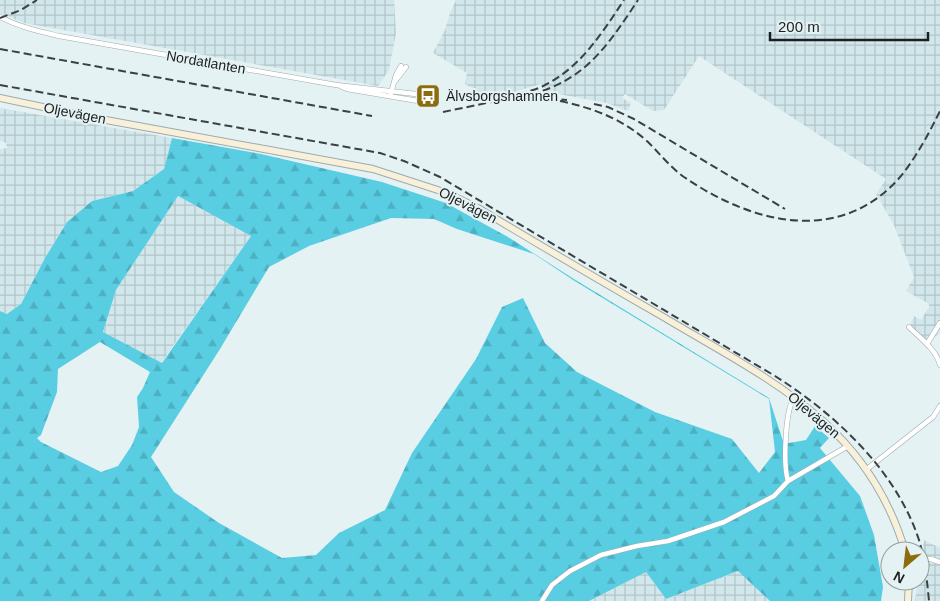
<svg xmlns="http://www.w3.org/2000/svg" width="940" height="601" font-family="Arial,sans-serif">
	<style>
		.industrial { fill: url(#industrial-grid) }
		.forest { fill: url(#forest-firs); fill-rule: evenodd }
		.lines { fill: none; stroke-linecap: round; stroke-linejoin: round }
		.street-casing { stroke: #9eaaad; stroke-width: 5.5 }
		.secondary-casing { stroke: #9eaaad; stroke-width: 8 }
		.street { stroke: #fff; stroke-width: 4.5 }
		.secondary { stroke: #f9f0d9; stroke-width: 6 }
		.rail { stroke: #3b4142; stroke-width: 2; stroke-dasharray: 8 4; stroke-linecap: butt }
		.labels { text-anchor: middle; stroke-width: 4; stroke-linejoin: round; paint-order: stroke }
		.street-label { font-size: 14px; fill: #1b1f20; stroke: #e5f2f4 }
		.poi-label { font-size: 14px; fill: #1b1f20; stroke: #e5f2f4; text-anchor: start }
	</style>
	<defs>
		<pattern id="industrial-grid" width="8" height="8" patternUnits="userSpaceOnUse" patternTransform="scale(1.25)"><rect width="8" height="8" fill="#d1e7eb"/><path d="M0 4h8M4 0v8" fill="none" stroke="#b3c6c9"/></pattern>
		<pattern id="forest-firs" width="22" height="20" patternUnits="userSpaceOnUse" patternTransform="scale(1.25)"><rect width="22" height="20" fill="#59cee2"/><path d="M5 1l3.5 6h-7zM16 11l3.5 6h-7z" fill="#4db0c2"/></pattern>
	</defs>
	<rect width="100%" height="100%" fill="#e5f2f4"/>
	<!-- industrial -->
	<path class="industrial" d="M0 0H394L396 33 389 70 378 86 24 23 0 13Z
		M456 0H940V333L929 341 909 331 911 322 914 316 921 320 929 307V304L906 291 914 277 894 225 876 194 886 179 699 56 664 110 653 111 625 94 622 98 631 103 628 111 607 103 548 92 547 87 544 88 541 84 494 98 488 97 465 84 467 73 433 53 445 30 450 13Z
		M0 108 172 138 164 169 133 191 92 201 67 222 45 258 21 304 7 314 0 311V149L7 148 6 143 0 141Z
		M178 196 251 236 161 363 103 332 116 290Z
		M924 540 940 548V601H915L918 581H920V567Z
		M739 571 770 601H589L646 572 666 599Z"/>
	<!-- forest -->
	<path class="forest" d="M172 138 261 154 382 182 446 203 508 237 574 279 769 398 783 441 789 443 806 440 815 426 829 438 820 448 860 496 874 535 883 587 881 601H770L738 571 666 599 646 572 589 601H0V311L7 314 21 304 45 258 67 222 92 201 133 191 164 169ZM178 196 251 236 162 363 103 332 116 290ZM391 218 434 219 457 229 534 254 573 280 769 399 775 452 759 473 732 439 655 412 577 372 545 343 523 298 502 307 476 359 412 453 385 510 339 533 316 555 282 558 219 523 174 492 151 457 220 349 269 267 309 246ZM100 342 150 372 143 388 137 397 139 427 132 445 118 466 101 472 41 442 37 438 41 435 57 392 58 369Z"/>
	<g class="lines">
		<defs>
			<path id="street" d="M0 17C19 27 38 31 59 36L336 85 416 94
				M395 81 406 67
				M340 86 347 89 418 101
				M391 93 396 75 401 66
				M909 327C920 338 936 349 940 365
				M927 344 940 323
				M867 469 933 417 940 406
				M788 481C783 464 785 412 794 397
				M920 559H931L940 562
				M542 601 552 585 570 571 601 555 637 546 668 541 724 522 774 496 788 481 848 446"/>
			<path id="secondary" d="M0 98 95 118 373 169 447 193 478 208C538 244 599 280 660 315 767 379 867 422 905 551
				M908 601 909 581"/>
		</defs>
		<!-- street casing -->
		<use href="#street" class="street-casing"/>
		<!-- secondary casing -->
		<use href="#secondary" class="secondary-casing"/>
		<!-- street -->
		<use href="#street" class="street"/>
		<!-- secondary -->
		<use href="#secondary" class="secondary"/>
		<!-- rail -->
		<path class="rail" d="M0 18 21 10 37 0
			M0 49 372 116
			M0 85 380 153 404 161 440 177 775 376C835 414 896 470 919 540 925 560 927 580 929 601
			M519 94C527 91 537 90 545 85 581 67 602 33 624 0
			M531 94C585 81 609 44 638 0
			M560 101C593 108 623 119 648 142 660 154 670 167 684 177 751 223 840 247 901 176 917 156 929 133 940 111
			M594 104 608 107 634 119 785 209
			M443 112 506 99 529 97 567 100"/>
	</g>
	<!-- icons -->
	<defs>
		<symbol id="bus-square" viewBox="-11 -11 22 22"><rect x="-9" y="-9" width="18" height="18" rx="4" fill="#8c6d0e" stroke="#e5f2f4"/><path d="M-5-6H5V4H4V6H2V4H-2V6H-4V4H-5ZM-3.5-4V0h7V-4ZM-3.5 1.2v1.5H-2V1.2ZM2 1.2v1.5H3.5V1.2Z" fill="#fff"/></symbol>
	</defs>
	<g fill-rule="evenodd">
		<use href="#bus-square" x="414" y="82" width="28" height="28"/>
	</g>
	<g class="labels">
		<!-- street labels -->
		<g class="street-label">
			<text transform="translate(206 62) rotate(10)" y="5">Nordatlanten</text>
			<text transform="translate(75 113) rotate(11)" y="5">Oljevägen</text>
			<text transform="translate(468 205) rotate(27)" y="5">Oljevägen</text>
			<text transform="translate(814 415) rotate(40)" y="5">Oljevägen</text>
		</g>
		<!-- poi labels -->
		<g class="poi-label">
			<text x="446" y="101">Älvsborgshamnen</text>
		</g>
	</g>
	<!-- north arrow -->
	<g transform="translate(905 566) rotate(208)"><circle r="24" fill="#e5f2f4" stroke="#949e9f"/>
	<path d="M0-4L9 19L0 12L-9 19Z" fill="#8c6d0e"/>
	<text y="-8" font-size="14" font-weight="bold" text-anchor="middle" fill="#1b1f20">N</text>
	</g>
	<!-- scale -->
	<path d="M770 32v8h158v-8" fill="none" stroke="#1b1f20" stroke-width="2.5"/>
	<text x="778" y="32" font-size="15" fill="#1b1f20" stroke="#e5f2f4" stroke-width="4" paint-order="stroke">200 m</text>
</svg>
